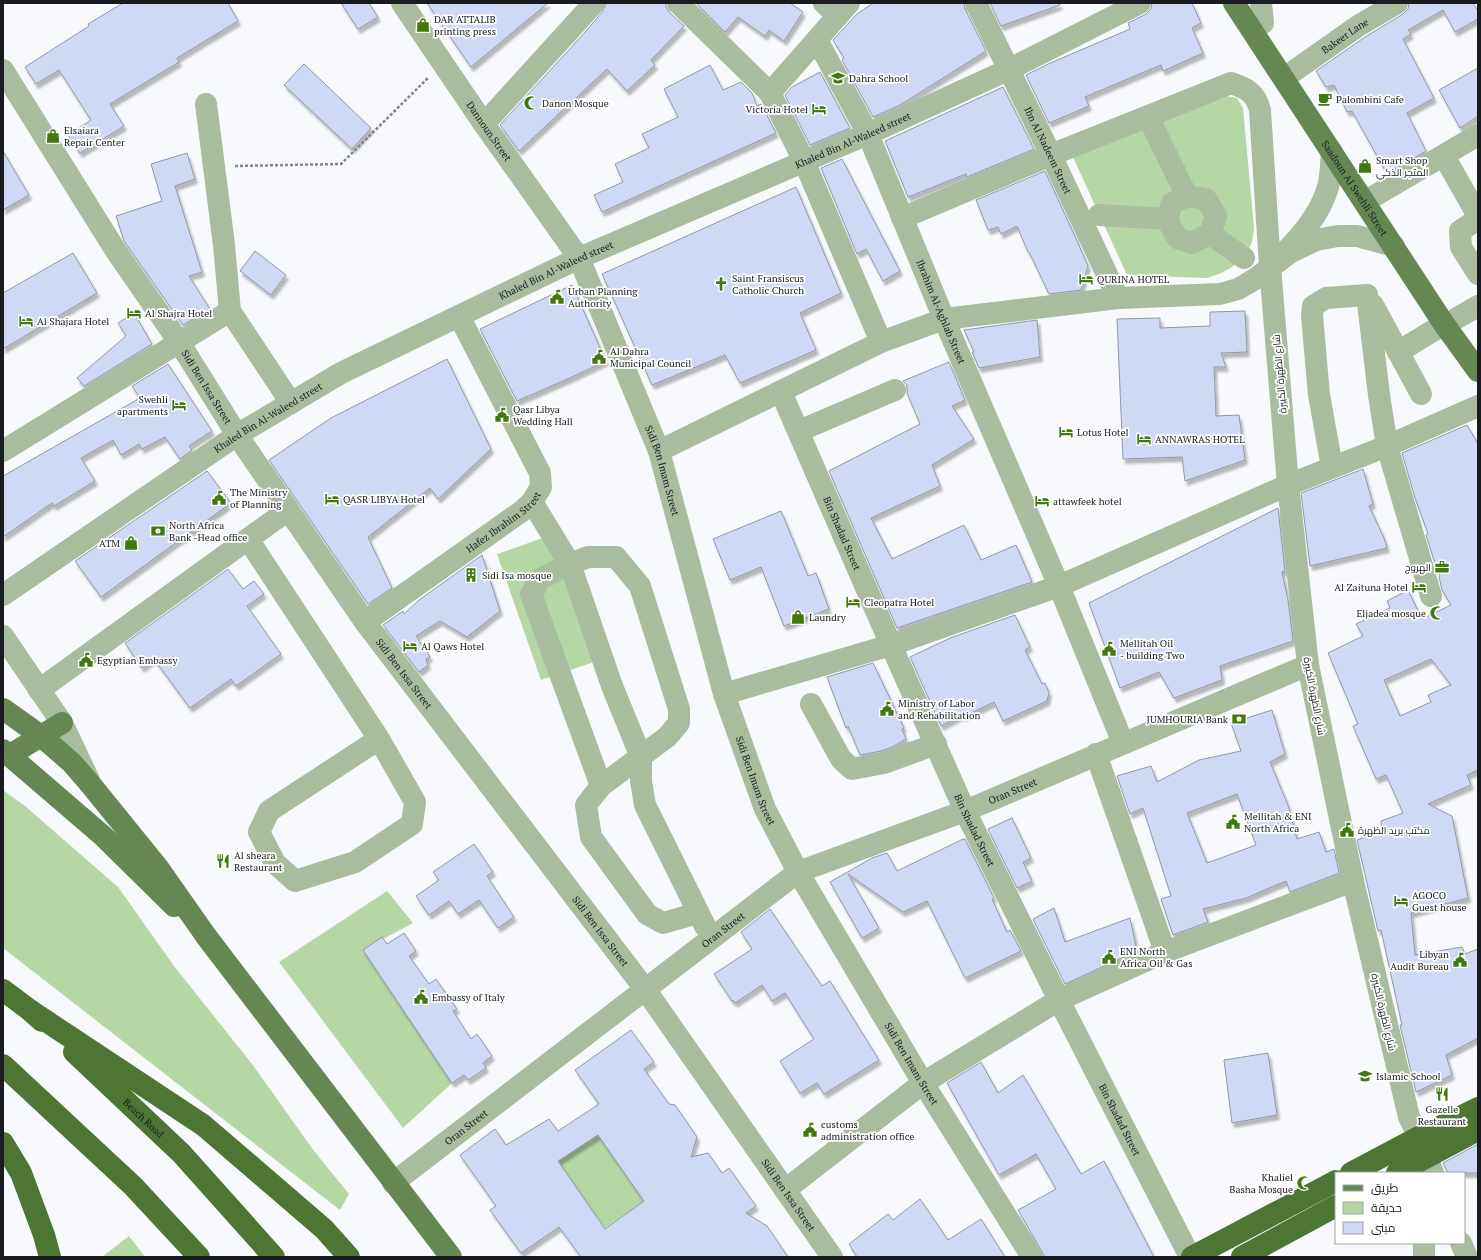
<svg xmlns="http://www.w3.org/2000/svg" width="1481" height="1260" font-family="'PT Serif',Cairo,serif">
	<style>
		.green { fill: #b5d7a3 }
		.building { fill: #cfd8f5; stroke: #9397a6; fill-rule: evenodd; filter: url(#shadow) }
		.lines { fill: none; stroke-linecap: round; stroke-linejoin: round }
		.path { stroke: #848589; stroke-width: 2.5; stroke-dasharray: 3 2; stroke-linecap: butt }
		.minor { stroke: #a9bc9e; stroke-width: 22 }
		.major { stroke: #658852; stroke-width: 22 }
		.highway { stroke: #4d7534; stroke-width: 22 }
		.labels { text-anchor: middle; stroke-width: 3.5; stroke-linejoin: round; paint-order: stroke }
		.poi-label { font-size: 10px; fill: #191b20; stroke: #fff; text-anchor: start }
		.street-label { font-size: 10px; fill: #191b20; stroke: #fff }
	</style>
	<defs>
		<filter id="shadow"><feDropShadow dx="2.5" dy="4.5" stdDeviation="1" flood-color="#0004"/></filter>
	</defs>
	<rect width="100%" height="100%" fill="#f8f9fc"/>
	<!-- green -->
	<path class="green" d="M1225 96 1237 98 1243 108 1254 228C1253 234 1253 239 1251 244 1244 263 1225 273 1207 278L1127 275 1072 155Z
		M557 533 600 660 541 680 497 554Z
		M3 790 25 806 118 887 174 966 252 1064 314 1151 349 1194 340 1210 3 948Z
		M387 891 413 923 363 950 452 1083 403 1128 279 962Z
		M597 1134 642 1198 643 1202 605 1228 557 1161Z
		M129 1236 145 1257H102Z"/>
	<!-- building -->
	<path class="building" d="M123 3H228L238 21 177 58 179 62 110 104 124 126 80 153 68 135 91 120 59 70 36 84 25 67 89 26 88 24Z
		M341 3H369L378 17 358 29Z
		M427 3H548L471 67Z
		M606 3H666V7L669 12 684 26 651 60 655 65 627 91 607 69 519 151 500 125 587 30 603 11Z
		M696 3H790L803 12 784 41 769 30 765 36 738 17 725 32Z
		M873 3H964L965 9 986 51 900 105 873 117 842 60 844 58 833 40 856 15Z
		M990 3H1059L1060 5 1001 26Z
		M1152 3H1192L1201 23 1192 28 1203 53 1163 71 1161 65 1085 97 1089 106 1049 123 1026 75 1048 64 1130 29 1128 23 1146 14 1151 9Z
		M1409 3H1473L1478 11V19L1455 32 1443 10 1408 30 1411 34 1403 39 1434 98 1407 113 1426 151 1387 174 1352 111 1347 112 1334 85 1326 87 1316 71 1365 37 1403 14 1408 9Z
		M304 64 371 128 352 149 284 85Z
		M710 65 723 90 741 82 752 93 757 106 761 104 776 133 602 212 594 195 623 182 615 164 649 148 642 134 678 117 664 89Z
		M1478 68V116L1460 128 1439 90Z
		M820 72 850 128 810 145 785 95 792 87Z
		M1003 87 1034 149 967 177 966 174 908 197 885 141Z
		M3 151 29 195 3 210Z
		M187 153 195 179 175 186 202 272 189 276 210 309 183 325 124 241 116 216 162 201 151 164Z
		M842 159 900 271 883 281 866 249 857 254 821 168Z
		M1045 171 1078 243 1088 266 1081 290 1049 294 1029 252H1028L1017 226 1001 234 998 227 988 230 976 200Z
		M796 187 841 293 800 313 816 350 740 383 725 355 652 385 602 274Z
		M255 251 286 275 271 295 240 271Z
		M73 253 97 293 3 349V293Z
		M572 285 606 361 572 377 517 401 480 329Z
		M1245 311 1247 352 1221 353 1226 367H1214L1216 416 1239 415 1245 460 1185 481 1182 457 1123 459 1117 319 1160 318V328L1210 326V312Z
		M134 313 152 344 84 386 77 378 126 336 118 323Z
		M1037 320 1040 357 979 368 972 352H974L964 330Z
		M447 359 491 449 438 499 430 488 368 537 392 588 368 604 269 460 331 418Z
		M949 362 965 400 952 406 974 439 932 465 940 486 871 518 892 559 964 525 981 560 1016 545 1032 582 897 628 829 471 920 424 907 393V385L903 381Z
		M168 364 212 431 189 446 192 450 180 459 165 437 142 449 139 444 121 455 113 440 81 458 95 481 54 506 52 503 3 537V476L140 398 132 386Z
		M1467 425 1478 444V770L1467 775 1471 785 1428 804 1452 816 1468 898 1411 913 1415 955 1462 947 1465 954 1478 949V1038L1446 1055 1452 1075 1416 1092 1400 1025H1402L1381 930 1378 931 1357 840 1382 831 1381 821 1403 813 1386 775 1376 779 1353 726 1358 724 1328 653 1363 636 1356 624 1390 608 1387 601 1408 590 1422 619 1451 605 1442 590 1439 577 1440 576 1436 567 1426 535 1428 534 1415 498 1402 453ZM1431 659 1451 685 1428 695 1431 702 1400 716 1384 680Z
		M1363 469 1373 504 1369 506 1384 538 1387 548 1310 566 1301 493Z
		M207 471 231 503 101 597 75 561Z
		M1278 508 1285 571 1282 572 1288 600 1293 641 1220 666 1222 680 1174 698 1159 672 1120 688 1089 603Z
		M781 511 808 576 816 573 829 609 784 626 761 567 730 580 713 539Z
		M482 555 500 611 467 637 440 621 416 636 430 657 426 659 428 665 419 672 383 625 403 611 404 614 419 600Z
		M228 569 243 589 254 581 264 594 247 606 281 654 236 686 231 679 190 708 154 659 142 668 125 643Z
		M1015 615 1030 647 1025 650 1042 684 1045 683 1049 693 1047 701 1003 721 994 702 963 717 962 715 941 726 910 657 950 638Z
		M873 663 904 728 902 729 906 739 892 747 881 751 860 755 848 726 846 728 827 677Z
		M1272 710 1285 754 1270 762 1288 805 1297 839 1319 832 1326 852 1334 849 1339 873 1290 892 1286 881 1246 898 1203 909 1208 922 1173 935 1161 899 1171 896 1143 808 1130 814 1117 776 1151 766 1157 782 1199 760 1241 751 1231 723ZM1237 794 1256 845 1207 863 1187 813Z
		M1012 818 1031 858 1023 862 1032 881 1017 888 988 829Z
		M963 839H965L994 898 992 899 1007 932 1010 930 1021 951 965 978 927 901 903 912 848 874 879 928 862 938 830 882 872 858 887 853 897 871Z
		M474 844 493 872 487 876 514 917 498 928 479 900 458 914 449 901 429 915 416 896 439 880 433 872Z
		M1054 908 1065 942 1130 918 1137 951 1065 984 1033 919Z
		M770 909 822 986 830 981 879 1060 824 1094 817 1083 800 1093 780 1061 814 1039 785 993 772 1001 762 985 735 1003 733 1000 732 1001 714 974 752 949 741 932Z
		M404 933 416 951 409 956 429 984 436 979 457 1009 453 1011 471 1039 477 1034 492 1056 483 1063 486 1068 468 1080 464 1075 452 1083 363 950 382 937 387 944Z
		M631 1030 654 1062 644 1069 669 1104 675 1105 697 1137 691 1157 708 1153 722 1173 729 1168 756 1206 746 1213 767 1226 788 1257H581L559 1227 521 1253 490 1210 496 1206 460 1155 495 1129 506 1145 549 1119 558 1131 599 1104 575 1070ZM598 1135 644 1201 605 1229 558 1161Z
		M1268 1053 1277 1115 1232 1123 1224 1060Z
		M981 1062 998 1093 1023 1075 1081 1174 1104 1161 1154 1257H1045L1018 1210 1056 1189 1036 1154 999 1175 947 1083Z
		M1478 1144V1173H1448L1443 1163Z
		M920 1199 948 1240 981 1219 1005 1257H857L849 1244 888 1214 893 1220Z"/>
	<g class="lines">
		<!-- path -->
		<path class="path" d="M235 166 341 164 428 78"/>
		<!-- minor -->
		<g class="minor">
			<path id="s1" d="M402 3 484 124 579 258 659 451 724 694 765 809 798 872 923 1083 1032 1257"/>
			<path d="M678 3 770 93 804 161 881 342"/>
			<path d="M824 3 838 16"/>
			<path id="s2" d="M976 3 1051 155 1118 298"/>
			<path d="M1261 3 1263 23"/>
			<path id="s3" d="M817 40 868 134 944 319 1059 586 1123 743"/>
			<path id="s4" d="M3 70 116 251 179 342 237 435 365 622 645 989 832 1257"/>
			<path id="s5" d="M1294 71 1358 26 1397 3"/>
			<path d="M770 93 849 3"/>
			<path d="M206 104 224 245 230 311 291 403"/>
			<path d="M484 124 594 3"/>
			<path d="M1152 125 1187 196"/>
			<path d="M1444 156 1478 216"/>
			<path d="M1376 195 1478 135"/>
			<path d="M1187 196 1206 199 1216 216 1210 234 1191 243 1177 238 1167 219 1172 203Z"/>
			<path d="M1099 215 1167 219"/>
			<path d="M902 218 1051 155 1231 83C1246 88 1256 93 1260 110L1270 267 1288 485 1308 665 1353 881 1409 1117 1419 1137 1433 1173"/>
			<path d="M1478 219 1460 231 1461 247 1478 274"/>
			<path d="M1210 234 1244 258"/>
			<path d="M1286 251C1305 232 1323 209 1329 183 1331 173 1331 162 1332 152"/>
			<path d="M1367 295 1379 395 1387 446 1431 596"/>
			<path d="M1373 305 1421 394"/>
			<path d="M1457 318 1478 306"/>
			<path d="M1398 352 1444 324"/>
			<path id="s6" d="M781 392 891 645 965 811 1059 1000 1190 1257"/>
			<path d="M799 431 895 390"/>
			<path d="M3 451 230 311"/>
			<path d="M659 451 881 342 944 319 1118 298 1220 294 1238 289 1255 279 1291 252 1316 240 1338 236H1357L1394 246"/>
			<path d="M1332 467 1319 395 1312 316 1313 306 1326 298 1367 295"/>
			<path d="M532 502 570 564 612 686 641 757V781L645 805 705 926"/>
			<path d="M248 539 379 739 415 802 412 824 355 862 295 881 275 863 259 832 269 811 379 739"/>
			<path id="s7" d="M3 595 237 435 341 373 579 258 868 134 1010 69 1140 3"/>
			<path id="s8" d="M365 622 522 511 532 502 541 487 540 473 459 316"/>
			<path d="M3 636 62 723 89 780"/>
			<path d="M39 690 288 510"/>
			<path d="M724 694 891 645 1059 586 1288 485 1387 446 1478 406"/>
			<path d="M811 704 841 759 852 769 884 763 936 744"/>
			<path d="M1096 754 1165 952"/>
			<path d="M601 786 531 594 540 579 570 564 588 557H616L640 586 679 709V723L667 737 601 786 586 805 591 837 647 914 663 923 698 913"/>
			<path id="s9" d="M393 1183 798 872 965 811 1308 665"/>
			<path d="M785 1190 923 1083 1059 1000 1165 952 1353 881"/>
			<path d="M1424 1243V1257"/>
			<path d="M1461 1243 1467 1257"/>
		</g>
		<!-- major -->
		<g class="major">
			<path id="s10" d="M1234 3 1444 324 1478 371"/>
			<path d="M3 709 41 736 72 763 91 785 159 869 206 936 451 1257"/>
			<path d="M3 750 103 836 174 906"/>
			<path d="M10 755 62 723"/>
		</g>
		<!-- highway -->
		<g class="highway">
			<path d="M3 990 31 1011 42 1021"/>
			<path d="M31 1011 203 1125 324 1229 349 1257"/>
			<path id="s11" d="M74 1052 181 1153 274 1257"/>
			<path d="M3 1065 133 1186 199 1257"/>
			<path d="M3 1143 21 1173 44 1235 50 1257"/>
			<path d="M1351 1173 1419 1137 1478 1108"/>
			<path d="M1397 1173 1478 1130"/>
			<path d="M1192 1257 1336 1181"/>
			<path d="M1242 1257 1336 1206"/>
		</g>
	</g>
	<!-- icons -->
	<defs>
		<symbol id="shop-bare" viewBox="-9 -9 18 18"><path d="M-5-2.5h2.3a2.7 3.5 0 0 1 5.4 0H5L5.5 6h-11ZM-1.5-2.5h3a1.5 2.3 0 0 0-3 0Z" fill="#41790f" stroke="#fff" stroke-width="2.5" paint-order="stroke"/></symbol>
		<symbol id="school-bare" viewBox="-9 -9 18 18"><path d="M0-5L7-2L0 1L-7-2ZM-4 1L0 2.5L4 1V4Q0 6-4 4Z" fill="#41790f" stroke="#fff" stroke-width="2.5" paint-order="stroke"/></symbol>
		<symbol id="cafe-bare" viewBox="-9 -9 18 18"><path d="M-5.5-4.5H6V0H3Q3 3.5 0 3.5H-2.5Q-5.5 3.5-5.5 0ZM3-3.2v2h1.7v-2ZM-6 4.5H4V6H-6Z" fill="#41790f" stroke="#fff" stroke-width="2.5" paint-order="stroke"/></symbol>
		<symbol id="mosque-bare" viewBox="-9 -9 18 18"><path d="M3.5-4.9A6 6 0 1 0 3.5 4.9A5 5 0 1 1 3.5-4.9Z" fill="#41790f" stroke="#fff" stroke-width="2.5" paint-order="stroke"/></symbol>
		<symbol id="hotel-bare" viewBox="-9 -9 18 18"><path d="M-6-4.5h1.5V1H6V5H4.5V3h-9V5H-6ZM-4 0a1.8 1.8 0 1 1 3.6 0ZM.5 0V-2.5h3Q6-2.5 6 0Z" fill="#41790f" stroke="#fff" stroke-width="2.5" paint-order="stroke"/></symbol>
		<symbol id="church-bare" viewBox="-9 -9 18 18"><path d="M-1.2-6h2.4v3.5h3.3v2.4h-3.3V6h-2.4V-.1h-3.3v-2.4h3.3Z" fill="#41790f" stroke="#fff" stroke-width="2.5" paint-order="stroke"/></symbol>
		<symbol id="civic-bare" viewBox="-9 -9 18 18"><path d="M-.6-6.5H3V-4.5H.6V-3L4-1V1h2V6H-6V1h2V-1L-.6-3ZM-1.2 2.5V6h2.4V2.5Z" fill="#41790f" stroke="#fff" stroke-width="2.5" paint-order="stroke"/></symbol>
		<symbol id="bank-bare" viewBox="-9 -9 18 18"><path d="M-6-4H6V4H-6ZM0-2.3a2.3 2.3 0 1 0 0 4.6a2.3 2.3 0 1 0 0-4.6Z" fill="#41790f" stroke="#fff" stroke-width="2.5" paint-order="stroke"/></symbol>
		<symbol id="office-bare" viewBox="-9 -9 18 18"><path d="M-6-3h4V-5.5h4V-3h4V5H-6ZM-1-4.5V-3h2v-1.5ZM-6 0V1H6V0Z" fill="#41790f" stroke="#fff" stroke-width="2.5" paint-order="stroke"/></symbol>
		<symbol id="building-bare" viewBox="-9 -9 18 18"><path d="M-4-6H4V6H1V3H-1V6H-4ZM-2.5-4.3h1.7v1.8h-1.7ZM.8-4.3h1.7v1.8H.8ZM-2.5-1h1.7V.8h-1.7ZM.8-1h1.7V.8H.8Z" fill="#41790f" stroke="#fff" stroke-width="2.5" paint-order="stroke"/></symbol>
		<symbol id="restaurant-bare" viewBox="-9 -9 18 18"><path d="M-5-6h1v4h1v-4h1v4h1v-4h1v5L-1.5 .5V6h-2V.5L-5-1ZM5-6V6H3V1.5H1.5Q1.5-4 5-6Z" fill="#41790f" stroke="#fff" stroke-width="2.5" paint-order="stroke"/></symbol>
	</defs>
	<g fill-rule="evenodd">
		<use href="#shop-bare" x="413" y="15" width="20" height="20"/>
		<use href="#school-bare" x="828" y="68" width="20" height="20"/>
		<use href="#cafe-bare" x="1315" y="89" width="20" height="20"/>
		<use href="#mosque-bare" x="521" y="93" width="20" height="20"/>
		<use href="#hotel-bare" x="809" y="99" width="20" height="20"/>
		<use href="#shop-bare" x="43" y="126" width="20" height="20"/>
		<use href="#shop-bare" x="1355" y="156" width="20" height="20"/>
		<use href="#hotel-bare" x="1076" y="269" width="20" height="20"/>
		<use href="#church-bare" x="711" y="274" width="20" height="20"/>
		<use href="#civic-bare" x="547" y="287" width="20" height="20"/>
		<use href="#hotel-bare" x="124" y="303" width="20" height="20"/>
		<use href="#hotel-bare" x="16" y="311" width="20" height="20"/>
		<use href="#civic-bare" x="589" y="347" width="20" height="20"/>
		<use href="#hotel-bare" x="169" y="395" width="20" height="20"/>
		<use href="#civic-bare" x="492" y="405" width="20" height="20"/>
		<use href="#hotel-bare" x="1056" y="422" width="20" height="20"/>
		<use href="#hotel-bare" x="1134" y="429" width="20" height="20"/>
		<use href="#civic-bare" x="209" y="488" width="20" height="20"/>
		<use href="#hotel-bare" x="322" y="489" width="20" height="20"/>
		<use href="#hotel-bare" x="1032" y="491" width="20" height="20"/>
		<use href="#bank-bare" x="148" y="521" width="20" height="20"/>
		<use href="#shop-bare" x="121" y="533" width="20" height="20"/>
		<use href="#office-bare" x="1432" y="557" width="20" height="20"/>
		<use href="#building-bare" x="461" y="565" width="20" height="20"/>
		<use href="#hotel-bare" x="1409" y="577" width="20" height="20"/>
		<use href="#hotel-bare" x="843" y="592" width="20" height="20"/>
		<use href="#mosque-bare" x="1427" y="603" width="20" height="20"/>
		<use href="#shop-bare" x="788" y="607" width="20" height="20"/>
		<use href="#hotel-bare" x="400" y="636" width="20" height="20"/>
		<use href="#civic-bare" x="1099" y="639" width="20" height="20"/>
		<use href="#civic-bare" x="76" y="650" width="20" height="20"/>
		<use href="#civic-bare" x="877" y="699" width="20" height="20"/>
		<use href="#bank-bare" x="1229" y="709" width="20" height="20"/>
		<use href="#civic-bare" x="1223" y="812" width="20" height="20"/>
		<use href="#civic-bare" x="1337" y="820" width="20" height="20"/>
		<use href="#restaurant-bare" x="213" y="851" width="20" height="20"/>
		<use href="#hotel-bare" x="1391" y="891" width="20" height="20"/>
		<use href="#civic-bare" x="1099" y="947" width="20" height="20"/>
		<use href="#civic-bare" x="1450" y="950" width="20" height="20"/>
		<use href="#civic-bare" x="411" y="987" width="20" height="20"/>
		<use href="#school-bare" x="1355" y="1066" width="20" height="20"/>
		<use href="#restaurant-bare" x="1432" y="1084" width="20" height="20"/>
		<use href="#civic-bare" x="800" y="1120" width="20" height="20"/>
		<use href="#mosque-bare" x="1294" y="1173" width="20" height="20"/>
	</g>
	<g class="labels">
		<!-- poi labels -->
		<g class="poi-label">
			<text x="434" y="23">DAR ATTALIB<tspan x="434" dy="12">printing press</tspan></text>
			<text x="849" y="82">Dahra School</text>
			<text x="1336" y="103">Palombini Cafe</text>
			<text x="542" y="107">Danon Mosque</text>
			<text x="808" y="113" text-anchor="end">Victoria Hotel</text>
			<text x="64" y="134">Elsaiara<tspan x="64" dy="12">Repair Center</tspan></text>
			<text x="1376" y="164">Smart Shop<tspan x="1376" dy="12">المتجر الذكي</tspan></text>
			<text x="732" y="282">Saint Fransiscus<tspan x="732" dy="12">Catholic Church</tspan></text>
			<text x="1097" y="283">QURINA HOTEL</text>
			<text x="568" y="295">Urban Planning<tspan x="568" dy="12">Authority</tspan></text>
			<text x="145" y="317">Al Shajra Hotel</text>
			<text x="37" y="325">Al Shajara Hotel</text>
			<text x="610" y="355">Al Dahra<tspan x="610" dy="12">Municipal Council</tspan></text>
			<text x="168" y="403" text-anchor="end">Swehli<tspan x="168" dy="12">apartments</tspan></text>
			<text x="513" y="413">Qasr Libya<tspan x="513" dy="12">Wedding Hall</tspan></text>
			<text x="1077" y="436">Lotus Hotel</text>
			<text x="1155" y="443">ANNAWRAS HOTEL</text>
			<text x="230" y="496">The Ministry<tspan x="230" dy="12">of Planning</tspan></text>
			<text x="343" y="503">QASR LIBYA Hotel</text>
			<text x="1053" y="505">attawfeek hotel</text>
			<text x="169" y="529">North Africa<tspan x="169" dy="12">Bank -Head office</tspan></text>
			<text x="120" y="547" text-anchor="end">ATM</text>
			<text x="1431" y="571" text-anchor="end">الهروج</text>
			<text x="482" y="579">Sidi Isa mosque</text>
			<text x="1408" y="591" text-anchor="end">Al Zaituna Hotel</text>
			<text x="864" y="606">Cleopatra Hotel</text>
			<text x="1426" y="617" text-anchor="end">Eljadea mosque</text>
			<text x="809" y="621">Laundry</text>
			<text x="1120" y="647">Mellitah Oil<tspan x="1120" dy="12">- building Two</tspan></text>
			<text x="421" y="650">Al Qaws Hotel</text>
			<text x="97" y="664">Egyptian Embassy</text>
			<text x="898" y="707">Ministry of Labor<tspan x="898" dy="12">and Rehabilitation</tspan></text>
			<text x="1228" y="723" text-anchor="end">JUMHOURIA Bank</text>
			<text x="1244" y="820">Mellitah &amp; ENI<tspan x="1244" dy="12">North Africa</tspan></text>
			<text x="1358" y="834">مكتب بريد الظهرة</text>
			<text x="234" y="859">Al sheara<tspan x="234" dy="12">Restaurant</tspan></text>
			<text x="1412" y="899">AGOCO<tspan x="1412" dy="12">Guest house</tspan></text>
			<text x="1120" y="955">ENI North<tspan x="1120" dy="12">Africa Oil &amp; Gas</tspan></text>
			<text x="1449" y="958" text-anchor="end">Libyan<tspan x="1449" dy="12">Audit Bureau</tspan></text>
			<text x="432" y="1001">Embassy of Italy</text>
			<text x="1376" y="1080">Islamic School</text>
			<text x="1442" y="1113" text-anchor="middle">Gazelle<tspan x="1442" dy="12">Restaurant</tspan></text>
			<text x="821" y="1128">customs<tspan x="821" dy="12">administration office</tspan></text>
			<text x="1293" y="1181" text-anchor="end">Khaliel<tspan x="1293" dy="12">Basha Mosque</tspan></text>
		</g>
		<!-- street labels -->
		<g class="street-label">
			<text dy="4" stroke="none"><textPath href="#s5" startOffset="62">Bakeer Lane</textPath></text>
			<text dy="4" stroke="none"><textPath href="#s1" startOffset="155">Dannoun ٍStreet</textPath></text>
			<text dy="4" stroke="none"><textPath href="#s7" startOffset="967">Khaled Bin Al-Waleed street</textPath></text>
			<text dy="4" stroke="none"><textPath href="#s2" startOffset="164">Ibn Al Nadeem Street</textPath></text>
			<text dy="4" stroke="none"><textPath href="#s10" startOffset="221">Saadoun Al Swehli Street</textPath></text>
			<text dy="4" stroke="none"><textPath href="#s7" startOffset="643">Khaled Bin Al-Waleed street</textPath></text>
			<text dy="4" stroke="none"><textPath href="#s3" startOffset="299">Ibrahim Al-Aghlab Street</textPath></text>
			<text transform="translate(1279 374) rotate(-95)" y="4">شارع الظهرة الكبيرة</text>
			<text dy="4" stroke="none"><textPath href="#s4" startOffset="377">Sidi Ben Issa Street</textPath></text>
			<text dy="4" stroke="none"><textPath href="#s7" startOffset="319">Khaled Bin Al-Waleed street</textPath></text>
			<text dy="4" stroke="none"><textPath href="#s1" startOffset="539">Sidi Ben Imam Street</textPath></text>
			<text dy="4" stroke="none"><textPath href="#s8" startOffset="171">Hafez Ibrahim Street</textPath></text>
			<text dy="4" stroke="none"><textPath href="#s6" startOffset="154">Bin Shadad Street</textPath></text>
			<text dy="4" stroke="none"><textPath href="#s4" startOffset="725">Sidi Ben Issa Street</textPath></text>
			<text transform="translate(1315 696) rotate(79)" y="4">شارع الظهرة الكبيرة</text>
			<text dy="4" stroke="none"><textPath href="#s1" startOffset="863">Sidi Ben Imam Street</textPath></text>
			<text dy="4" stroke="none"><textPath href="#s9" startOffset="740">Oran Street</textPath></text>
			<text dy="4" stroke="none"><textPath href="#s6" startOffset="479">Bin Shadad Street</textPath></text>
			<text dy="4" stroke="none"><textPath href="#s9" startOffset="416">Oran Street</textPath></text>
			<text dy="4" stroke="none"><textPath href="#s4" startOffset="1049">Sidi Ben Issa Street</textPath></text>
			<text transform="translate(1384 1012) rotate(77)" y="4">شارع الظهرة الكبيرة</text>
			<text dy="4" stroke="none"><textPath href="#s1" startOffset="1187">Sidi Ben Imam Street</textPath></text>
			<text dy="4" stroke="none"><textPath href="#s11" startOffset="96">Beach Road</textPath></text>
			<text dy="4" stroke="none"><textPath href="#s6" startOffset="803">Bin Shadad Street</textPath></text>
			<text dy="4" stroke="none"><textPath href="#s9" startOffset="92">Oran Street</textPath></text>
			<text dy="4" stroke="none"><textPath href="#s4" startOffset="1373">Sidi Ben Issa Street</textPath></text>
		</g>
	</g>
	<!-- border -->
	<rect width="1481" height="1260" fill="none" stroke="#191b20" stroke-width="8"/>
	<!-- legend -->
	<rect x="1335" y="1172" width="130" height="72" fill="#ffffff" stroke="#a3a4a6"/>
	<rect x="1343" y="1185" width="20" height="6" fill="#658852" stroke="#a3a4a6"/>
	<text x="1371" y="1192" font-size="12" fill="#191b20">طريق</text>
	<rect x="1343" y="1202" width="20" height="12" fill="#b5d7a3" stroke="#a3a4a6"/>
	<text x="1371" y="1212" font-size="12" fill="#191b20">حديقة</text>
	<rect x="1343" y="1222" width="20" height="12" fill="#cfd8f5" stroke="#a3a4a6"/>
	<text x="1371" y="1232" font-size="12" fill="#191b20">مبنى</text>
</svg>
